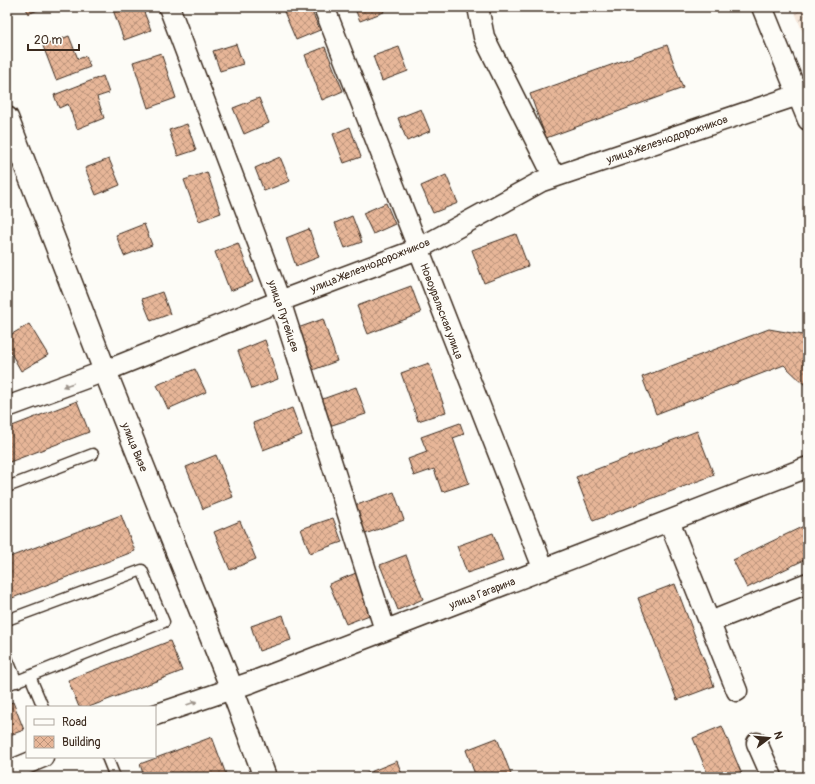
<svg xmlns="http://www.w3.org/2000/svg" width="815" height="784" font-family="Pangolin,sans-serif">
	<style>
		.industrial { fill: url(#industrial-furrows) }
		.building { fill: url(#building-cross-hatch); stroke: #3b2a1e }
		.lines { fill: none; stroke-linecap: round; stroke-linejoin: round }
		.lane-casing { stroke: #3b2a1e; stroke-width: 13 }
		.street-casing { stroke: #3b2a1e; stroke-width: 23 }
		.secondary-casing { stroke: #3b2a1e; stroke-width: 25 }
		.lane { stroke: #fdfcf7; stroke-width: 10 }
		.street { stroke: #fdfcf7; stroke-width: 20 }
		.secondary { stroke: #fdfcf7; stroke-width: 22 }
		.oneway { fill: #9c938a }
		.labels { text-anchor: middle; stroke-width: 3; stroke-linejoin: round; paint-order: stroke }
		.street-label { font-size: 11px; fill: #3b2a1e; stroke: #fdfcf7 }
	</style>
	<defs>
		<pattern id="industrial-furrows" width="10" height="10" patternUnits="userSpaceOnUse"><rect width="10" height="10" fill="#f6e7da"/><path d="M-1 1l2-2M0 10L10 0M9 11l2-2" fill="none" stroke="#d4c6bb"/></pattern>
		<pattern id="building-cross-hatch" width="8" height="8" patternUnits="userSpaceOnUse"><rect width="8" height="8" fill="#e7b698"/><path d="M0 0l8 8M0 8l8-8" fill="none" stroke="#bc947b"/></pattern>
	</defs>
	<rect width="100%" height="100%" fill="#fdfcf7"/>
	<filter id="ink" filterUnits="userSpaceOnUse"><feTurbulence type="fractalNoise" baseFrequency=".025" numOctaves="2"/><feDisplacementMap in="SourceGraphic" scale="8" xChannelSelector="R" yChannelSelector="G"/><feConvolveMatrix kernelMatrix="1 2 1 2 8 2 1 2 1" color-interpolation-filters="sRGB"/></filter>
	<g filter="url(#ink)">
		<!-- industrial -->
		<path class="industrial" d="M793 7H808V46Z"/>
		<!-- building -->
		<path class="building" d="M26 7H45L28 14Z
			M112 7H142L151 30 124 40Z
			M282 7H310L320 30 296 40Z
			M354 7H382L384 12 360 21Z
			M69 36 78 59 86 56 90 67 56 80 43 46Z
			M236 44 243 64 220 71 213 51Z
			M667 45 683 88 546 138 530 94Z
			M325 47 343 91 322 100 305 55Z
			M399 47 408 71 382 81 373 56Z
			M161 53 176 98 148 108 133 62Z
			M103 76 109 93 97 97 104 118 77 129 68 104 59 108 54 95Z
			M259 98 269 123 244 134 233 108Z
			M421 109 430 131 407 141 398 118Z
			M187 124 196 150 178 156 169 130Z
			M350 127 361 157 344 163 333 134Z
			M280 157 290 181 264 191 255 168Z
			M109 159 120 185 96 195 85 168Z
			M207 172 221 213 199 221 184 180Z
			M446 175 458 203 433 213 421 186Z
			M386 203 395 224 373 234 363 213Z
			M352 216 362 242 345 248 335 223Z
			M144 224 152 245 124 256 116 235Z
			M309 229 319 257 296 266 286 238Z
			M516 234 528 266 484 283 472 250Z
			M238 243 253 282 230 291 215 252Z
			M411 286 421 313 368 334 357 306Z
			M162 292 170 314 151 321 142 299Z
			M323 319 337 361 310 371 295 329Z
			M29 324 48 355 21 371 7 346V337Z
			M769 329 803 335 808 339V388L784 365 656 414 642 377Z
			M265 340 278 379 252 389 238 351Z
			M429 363 446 412 418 421 401 373Z
			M195 369 206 392 168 409 157 385Z
			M356 387 366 414 326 427 317 401Z
			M77 401 89 432 7 463V428Z
			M292 408 302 435 263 450 253 423Z
			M460 423 464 434 453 438 469 483 442 492 434 469 414 476 408 459 427 452 421 437Z
			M697 431 714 475 593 521 576 477Z
			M216 455 233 497 203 509 186 467Z
			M394 492 404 520 365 534 354 506Z
			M121 515 135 551 7 600V558Z
			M333 518 342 542 310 553 301 529Z
			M240 521 256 559 230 570 214 532Z
			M808 524V558L747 588 733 560Z
			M493 533 503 561 467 573 457 546Z
			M406 555 423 599 398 610 380 565Z
			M356 573 372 614 346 624 329 584Z
			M675 584 714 686 677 700 638 598Z
			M283 615 291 640 259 651 251 626Z
			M170 641 182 671 89 707H79L68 680Z
			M13 702 24 730 7 736V704Z
			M722 726 743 777H709L693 738Z
			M212 737 227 777H144L140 764Z
			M497 738 512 777H476L466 750Z
			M397 761 403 777H358Z"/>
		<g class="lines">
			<defs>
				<path id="lane" d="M7 487 93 454
					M7 620 142 570 164 622 7 685
					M7 658 17 682
					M30 676 43 707
					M107 757 115 777"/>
				<path id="street" d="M169 7 280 301 385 630
					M324 7 544 570
					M478 7 484 37 554 177
					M762 7 808 120
					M7 407 105 371 280 301 418 249 542 181 798 95
					M669 521 737 691
					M710 622 808 583
					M155 715 252 682 808 467
					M757 743 772 777
					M7 772 43 757"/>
				<path id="secondary" d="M7 118 105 371 232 689 265 777"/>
			</defs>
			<!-- lane casing -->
			<use href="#lane" class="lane-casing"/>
			<!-- street casing -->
			<use href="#street" class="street-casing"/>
			<!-- secondary casing -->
			<use href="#secondary" class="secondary-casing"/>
			<!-- lane -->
			<use href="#lane" class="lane"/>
			<!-- street -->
			<use href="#street" class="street"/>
			<!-- secondary -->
			<use href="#secondary" class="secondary"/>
		</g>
		<!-- one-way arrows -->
		<defs><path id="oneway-solid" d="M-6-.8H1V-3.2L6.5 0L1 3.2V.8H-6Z"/></defs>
		<g class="oneway">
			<use href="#oneway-solid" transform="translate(68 385) rotate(160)"/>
			<use href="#oneway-solid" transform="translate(192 703) rotate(-19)"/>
		</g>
	</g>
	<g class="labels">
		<!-- street labels -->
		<g class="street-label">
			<text transform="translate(667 139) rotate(-19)" y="4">улица Железнодорожников</text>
			<text transform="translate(370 265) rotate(-22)" y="4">улица Железнодорожников</text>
			<text transform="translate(442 311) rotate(69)" y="4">Новоуральская улица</text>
			<text transform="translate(284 316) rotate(71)" y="4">улица Путейцев</text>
			<text transform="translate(135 447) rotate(68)" y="4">улица Визе</text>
			<text transform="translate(482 593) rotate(-21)" y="4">улица Гагарина</text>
		</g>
	</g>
	<!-- margin -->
	<rect width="815" height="784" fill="none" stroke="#fdfcf7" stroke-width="24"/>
	<rect x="12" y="12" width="791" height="760" fill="none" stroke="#3b2a1e" stroke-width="1.5" filter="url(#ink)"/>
	<!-- legend -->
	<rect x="26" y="706" width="130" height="52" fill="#fdfcf7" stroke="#afa8a0"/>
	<rect x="34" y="719" width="20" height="6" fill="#fdfcf7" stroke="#afa8a0"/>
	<text x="62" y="726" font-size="12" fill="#3b2a1e">Road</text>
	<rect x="34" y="736" width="20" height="12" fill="url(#building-cross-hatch)" stroke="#afa8a0"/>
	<text x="62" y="746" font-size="12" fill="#3b2a1e">Building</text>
	<!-- north arrow -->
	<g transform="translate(769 738) rotate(74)" stroke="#fdfcf7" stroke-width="3" paint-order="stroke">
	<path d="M0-3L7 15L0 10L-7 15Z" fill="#3b2a1e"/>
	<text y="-6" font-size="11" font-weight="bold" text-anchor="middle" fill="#3b2a1e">N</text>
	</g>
	<!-- scale -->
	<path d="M28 44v6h51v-6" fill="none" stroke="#3b2a1e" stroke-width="2"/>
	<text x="34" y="44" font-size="12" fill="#3b2a1e" stroke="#fdfcf7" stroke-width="3" paint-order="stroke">20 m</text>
</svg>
